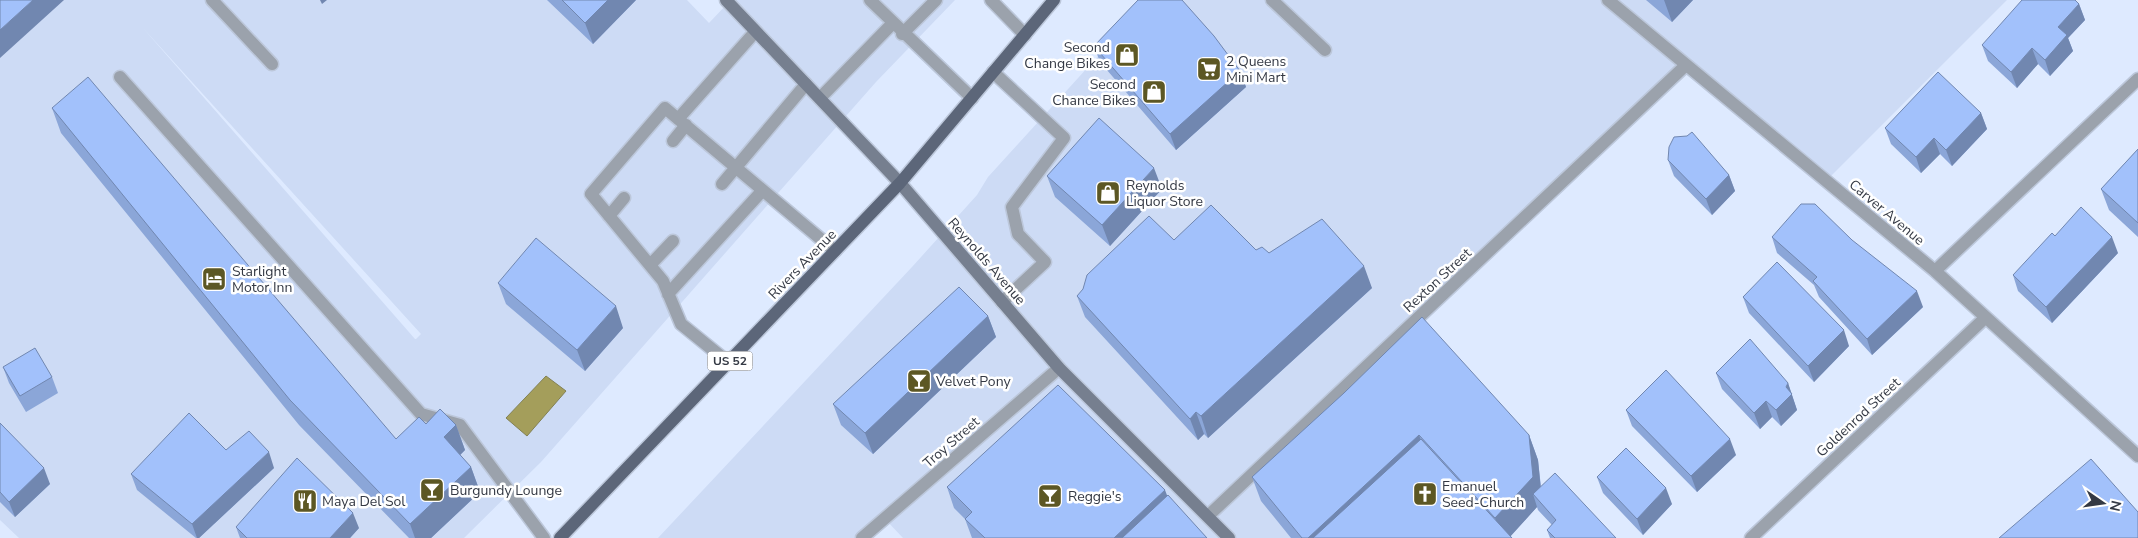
<svg xmlns="http://www.w3.org/2000/svg" width="2138" height="538" font-family="'Nunito Sans',sans-serif">
	<style>
		.built { fill: #cddbf5; fill-rule: evenodd }
		.water { fill: #a49e5b; stroke: #828054 }
		.lines { fill: none; stroke-linecap: round; stroke-linejoin: round }
		.lane-casing { stroke: #bcc7da; stroke-width: 15 }
		.street-casing { stroke: #bcc7da; stroke-width: 15 }
		.secondary-casing { stroke: #bcc7da; stroke-width: 15 }
		.primary-casing { stroke: #bcc7da; stroke-width: 15 }
		.lane { stroke: #9ba2ac; stroke-width: 12 }
		.street { stroke: #9ba2ac; stroke-width: 12 }
		.secondary { stroke: #767f8f; stroke-width: 12 }
		.primary { stroke: #5c6679; stroke-width: 12 }
		.wall { fill: #8ba6d8 }
		.shaded-wall { fill: #7187b0 }
		.building { fill: #a2c1fb; stroke: #7187b0 }
		.labels { text-anchor: middle; stroke-width: 5; stroke-linejoin: round; paint-order: stroke }
		.shield { fill: #fff; stroke: #71747c; stroke-width: 1 }
		.shield-label { font-size: 12px; font-weight: bold; fill: #343944 }
		.poi-label { font-size: 14px; fill: #343944; stroke: #fff; text-anchor: start }
		.street-label { font-size: 14px; fill: #343944; stroke: #fff }
	</style>
	<rect width="100%" height="100%" fill="#deeaff"/>
	<!-- built -->
	<path class="built" d="M0 0H687L709 23 728 3 726 0H955L876 82 541 462 464 538H19L0 520ZM143 28 421 334 416 339H415Z
		M1149 0H2007L1826 181 1685 66 1414 322 1542 501 1509 538H903L885 519 862 538H658L912 267 977 195 988 177Z"/>
	<!-- water -->
	<path class="water" d="M546 376 566 391 527 436 506 418Z"/>
	<g class="lines">
		<defs>
			<path id="lane" d="M212 0 272 64
				M870 0 972 98
				M991 0 1025 35
				M1272 0 1325 50
				M902 34 936 0
				M993 72 1064 138 1012 207 1018 234 1045 262 1002 302
				M120 77 421 414 460 425 544 538
				M820 98 892 24
				M678 119 755 32
				M673 141 686 125
				M722 184 806 84
				M609 216 624 198
				M650 265 673 241
				M668 294 762 191
				M729 363 681 324 663 281 591 194 665 108 835 251"/>
			<path id="street" d="M1608 0 1935 271 2138 456
				M1935 271 2138 79
				M1208 516 1685 66
				M862 538 1059 368
				M1751 538 1985 318"/>
			<path id="secondary" d="M726 0 900 183 1059 368 1229 538"/>
			<path id="primary" d="M560 538 900 183 1054 0"/>
		</defs>
		<!-- lane casing -->
		<use href="#lane" class="lane-casing"/>
		<!-- street casing -->
		<use href="#street" class="street-casing"/>
		<!-- secondary casing -->
		<use href="#secondary" class="secondary-casing"/>
		<!-- primary casing -->
		<use href="#primary" class="primary-casing"/>
		<!-- lane -->
		<use href="#lane" class="lane"/>
		<!-- street -->
		<use href="#street" class="street"/>
		<!-- secondary -->
		<use href="#secondary" class="secondary"/>
		<!-- primary -->
		<use href="#primary" class="primary"/>
	</g>
	<!-- wall -->
	<path class="wall" d="M547 0H636L593 44Z
		M1646 0H1693L1672 22Z
		M2079 4 2085 20 2068 38 2073 51 2050 76 2038 64 2017 88 1988 61 1982 45Z
		M1094 46 1240 71 1246 87 1176 150 1100 62Z
		M52 108 396 439 426 424 456 425 465 450 460 455 471 467 480 492 431 538H409L299 425 61 133Z
		M1981 113 1987 129 1952 166 1940 154 1921 173 1891 144 1885 128Z
		M2138 149V237L2109 210 2101 189Z
		M1668 160 1729 175 1735 191 1712 215 1674 176Z
		M1047 176 1162 189 1110 246 1055 197Z
		M2055 236 2118 253 2052 323 2018 291 2013 275Z
		M1772 237 1923 307 1872 355 1819 297 1814 285 1777 253Z
		M1174 240 1256 250 1269 253 1372 288 1208 438 1204 434 1198 440 1085 317 1077 296Z
		M498 283 623 328 585 371 506 304Z
		M1743 297 1849 346 1814 382 1749 313Z
		M988 316 996 337 873 454 841 425 833 404Z
		M3 367 52 377 58 393 26 412 9 383Z
		M1716 373 1788 383 1797 410 1781 426 1772 417 1760 429 1722 389Z
		M1344 393 1529 435 1538 460 1541 487 1616 538H1550L1547 530 1552 525 1538 510 1537 507 1510 536 1512 538H1291L1261 501 1252 477Z
		M1626 410 1736 455 1697 492 1632 426Z
		M0 424 50 484 15 517 0 502Z
		M226 450 274 468 199 538H196L137 490 131 474Z
		M1597 477 1672 504 1643 535 1603 493Z
		M947 487 1167 495 1207 538H972L965 519 954 508Z
		M236 527 359 528 350 538H240Z"/>
	<!-- shaded-wall -->
	<path class="shaded-wall" d="M33 0H64L0 58V30Z
		M320 0H327L322 4Z
		M608 0H636L593 44 585 23Z
		M1664 0H1693L1672 22Z
		M2079 4 2085 20 2068 38 2073 51 2050 76 2045 60 2058 27Z
		M2032 48 2038 64 2017 88 2011 72Z
		M1240 71 1246 87 1176 150 1170 134Z
		M1981 113 1987 129 1952 166 1946 150Z
		M1934 138 1940 154 1921 173 1916 157Z
		M1154 168 1162 189 1110 246 1102 225Z
		M1729 175 1735 191 1712 215 1706 199Z
		M2112 237 2118 253 2052 323 2046 307Z
		M1364 266 1372 288 1208 438 1201 416Z
		M1917 291 1923 307 1872 355 1867 339Z
		M616 306 623 328 585 371 577 350Z
		M988 316 996 337 873 454 865 433Z
		M1844 330 1849 346 1814 382 1808 366Z
		M1788 383 1797 410 1781 426 1776 410Z
		M1766 401 1772 417 1760 429 1754 413Z
		M1196 412 1204 434 1198 440 1190 419Z
		M456 425 465 450 453 462 444 437Z
		M1419 435 1428 460 1343 538H1308Z
		M1529 435 1538 460 1542 501 1533 494 1537 507 1509 538H1502L1495 518Z
		M1730 439 1736 455 1697 492 1691 476Z
		M269 452 274 468 199 538H197L192 524Z
		M471 467 480 492 431 538H415L410 524Z
		M44 468 50 484 15 517 9 502Z
		M1666 488 1672 504 1643 535 1637 519Z
		M1165 490 1173 511 1145 538H1114Z
		M353 513 359 528 350 538H330Z"/>
	<!-- building -->
	<path class="building" d="M0 0H33L0 30Z
		M562 0H608L585 23Z
		M1138 0H1182L1214 36 1240 71 1170 134 1094 46Z
		M2022 0H2075L2079 4 2058 27 2067 35 2045 60 2032 48 2011 72 1982 45Z
		M1938 72 1981 113 1946 150 1934 138 1916 157 1885 128Z
		M88 77 396 439 419 417 426 424 440 409 456 425 444 437 471 467 410 524 290 400 52 108Z
		M1099 118 1154 168 1102 225 1047 176Z
		M1692 132 1729 175 1706 199 1668 160 1669 147 1674 137 1687 136Z
		M2138 149V223L2101 189Z
		M1801 204H1815L1852 240 1917 291 1867 339 1813 281 1817 277 1772 237Z
		M1211 205 1256 250 1262 247 1269 253 1322 219 1364 266 1201 416 1196 412 1190 419 1077 296 1083 289 1087 275 1149 216 1174 240Z
		M2081 207 2112 237 2046 307 2013 275 2052 233 2055 236Z
		M536 238 616 306 577 350 498 283Z
		M1777 262 1844 330 1808 366 1743 297Z
		M959 287 988 316 865 433 833 404Z
		M1422 317 1529 435 1533 477 1495 518 1419 435 1308 538H1302L1252 477 1344 393Z
		M1750 339 1788 383 1786 387 1792 394 1776 410 1766 401 1754 413 1716 373Z
		M35 348 52 377 20 396 3 367Z
		M1666 370 1730 439 1691 476 1626 410Z
		M1058 385 1165 490 1114 538H985L965 519 972 512 947 487Z
		M189 413 226 450 249 431 269 452 192 524 131 474Z
		M0 423 44 468 9 502 0 492Z
		M1421 439 1512 538H1313Z
		M1626 448 1666 488 1637 519 1597 477Z
		M297 458 353 513 330 538H247L236 527Z
		M2091 459 2138 512V538H1999Z
		M1555 473 1616 538H1555L1547 530 1556 520 1533 494Z
		M1168 495 1207 538H1122Z"/>
	<!-- icons -->
	<defs>
		<symbol id="shop-square" viewBox="-11 -11 22 22"><rect x="-9" y="-9" width="18" height="18" rx="4" fill="#5c5724" stroke="#fff"/><path d="M-5-2.5h2.3a2.7 3.5 0 0 1 5.4 0H5L5.5 6h-11ZM-1.5-2.5h3a1.5 2.3 0 0 0-3 0Z" fill="#fff"/></symbol>
		<symbol id="supermarket-square" viewBox="-11 -11 22 22"><rect x="-9" y="-9" width="18" height="18" rx="4" fill="#5c5724" stroke="#fff"/><path d="M-6-5.5h2.5l.6 2H6L4.5 2H-2.5L-4.4-4H-6ZM-1.5 3.2a1.3 1.3 0 1 0 .1 0ZM3 3.2a1.3 1.3 0 1 0 .1 0Z" fill="#fff"/></symbol>
		<symbol id="hotel-square" viewBox="-11 -11 22 22"><rect x="-9" y="-9" width="18" height="18" rx="4" fill="#5c5724" stroke="#fff"/><path d="M-6-4.5h1.5V1H6V5H4.5V3h-9V5H-6ZM-4 0a1.8 1.8 0 1 1 3.6 0ZM.5 0V-2.5h3Q6-2.5 6 0Z" fill="#fff"/></symbol>
		<symbol id="bar-square" viewBox="-11 -11 22 22"><rect x="-9" y="-9" width="18" height="18" rx="4" fill="#5c5724" stroke="#fff"/><path d="M-6-5H6L.8 .8V4.5H3.5V6h-7V4.5H-.8V.8Z" fill="#fff"/></symbol>
		<symbol id="church-square" viewBox="-11 -11 22 22"><rect x="-9" y="-9" width="18" height="18" rx="4" fill="#5c5724" stroke="#fff"/><path d="M-1.2-6h2.4v3.5h3.3v2.4h-3.3V6h-2.4V-.1h-3.3v-2.4h3.3Z" fill="#fff"/></symbol>
		<symbol id="restaurant-square" viewBox="-11 -11 22 22"><rect x="-9" y="-9" width="18" height="18" rx="4" fill="#5c5724" stroke="#fff"/><path d="M-5-6h1v4h1v-4h1v4h1v-4h1v5L-1.5 .5V6h-2V.5L-5-1ZM5-6V6H3V1.5H1.5Q1.5-4 5-6Z" fill="#fff"/></symbol>
	</defs>
	<g fill-rule="evenodd">
		<use href="#shop-square" x="1113" y="41" width="28" height="28"/>
		<use href="#supermarket-square" x="1195" y="55" width="28" height="28"/>
		<use href="#shop-square" x="1140" y="78" width="28" height="28"/>
		<use href="#shop-square" x="1094" y="179" width="28" height="28"/>
		<use href="#hotel-square" x="200" y="265" width="28" height="28"/>
		<use href="#bar-square" x="905" y="367" width="28" height="28"/>
		<use href="#bar-square" x="418" y="476" width="28" height="28"/>
		<use href="#church-square" x="1411" y="480" width="28" height="28"/>
		<use href="#bar-square" x="1036" y="482" width="28" height="28"/>
		<use href="#restaurant-square" x="291" y="487" width="28" height="28"/>
	</g>
	<g class="labels">
		<!-- shield labels -->
		<rect class="shield" x="707.5" y="351.5" width="45" height="19" rx="4"/>
		<g class="shield-label">
			<text x="730" y="365">US 52</text>
		</g>
		<!-- poi labels -->
		<g class="poi-label">
			<text x="1110" y="52" text-anchor="end">Second<tspan x="1110" dy="16">Change Bikes</tspan></text>
			<text x="1226" y="66">2 Queens<tspan x="1226" dy="16">Mini Mart</tspan></text>
			<text x="1136" y="89" text-anchor="end">Second<tspan x="1136" dy="16">Chance Bikes</tspan></text>
			<text x="1126" y="190">Reynolds<tspan x="1126" dy="16">Liquor Store</tspan></text>
			<text x="232" y="276">Starlight<tspan x="232" dy="16">Motor Inn</tspan></text>
			<text x="936" y="386">Velvet Pony</text>
			<text x="1442" y="491">Emanuel<tspan x="1442" dy="16">Seed-Church</tspan></text>
			<text x="450" y="495">Burgundy Lounge</text>
			<text x="1068" y="501">Reggie's</text>
			<text x="322" y="506">Maya Del Sol</text>
		</g>
		<!-- street labels -->
		<g class="street-label">
			<text transform="translate(1887 212) rotate(40)" y="5">Carver Avenue</text>
			<text transform="translate(987 261) rotate(49)" y="5">Reynolds Avenue</text>
			<text transform="translate(802 264) rotate(-46)" y="5">Rivers Avenue</text>
			<text transform="translate(1437 280) rotate(-43)" y="5">Rexton Street</text>
			<text transform="translate(1858 417) rotate(-43)" y="5">Goldenrod Street</text>
			<text transform="translate(951 442) rotate(-41)" y="5">Troy Street</text>
		</g>
	</g>
	<!-- north arrow -->
	<g transform="translate(2103 503) rotate(103)" stroke="#ffffff" stroke-width="4" paint-order="stroke">
	<path d="M0-4L9 19L0 12L-9 19Z" fill="#343944"/>
	<text y="-8" font-size="14" font-weight="bold" text-anchor="middle" fill="#343944">N</text>
	</g>
</svg>
